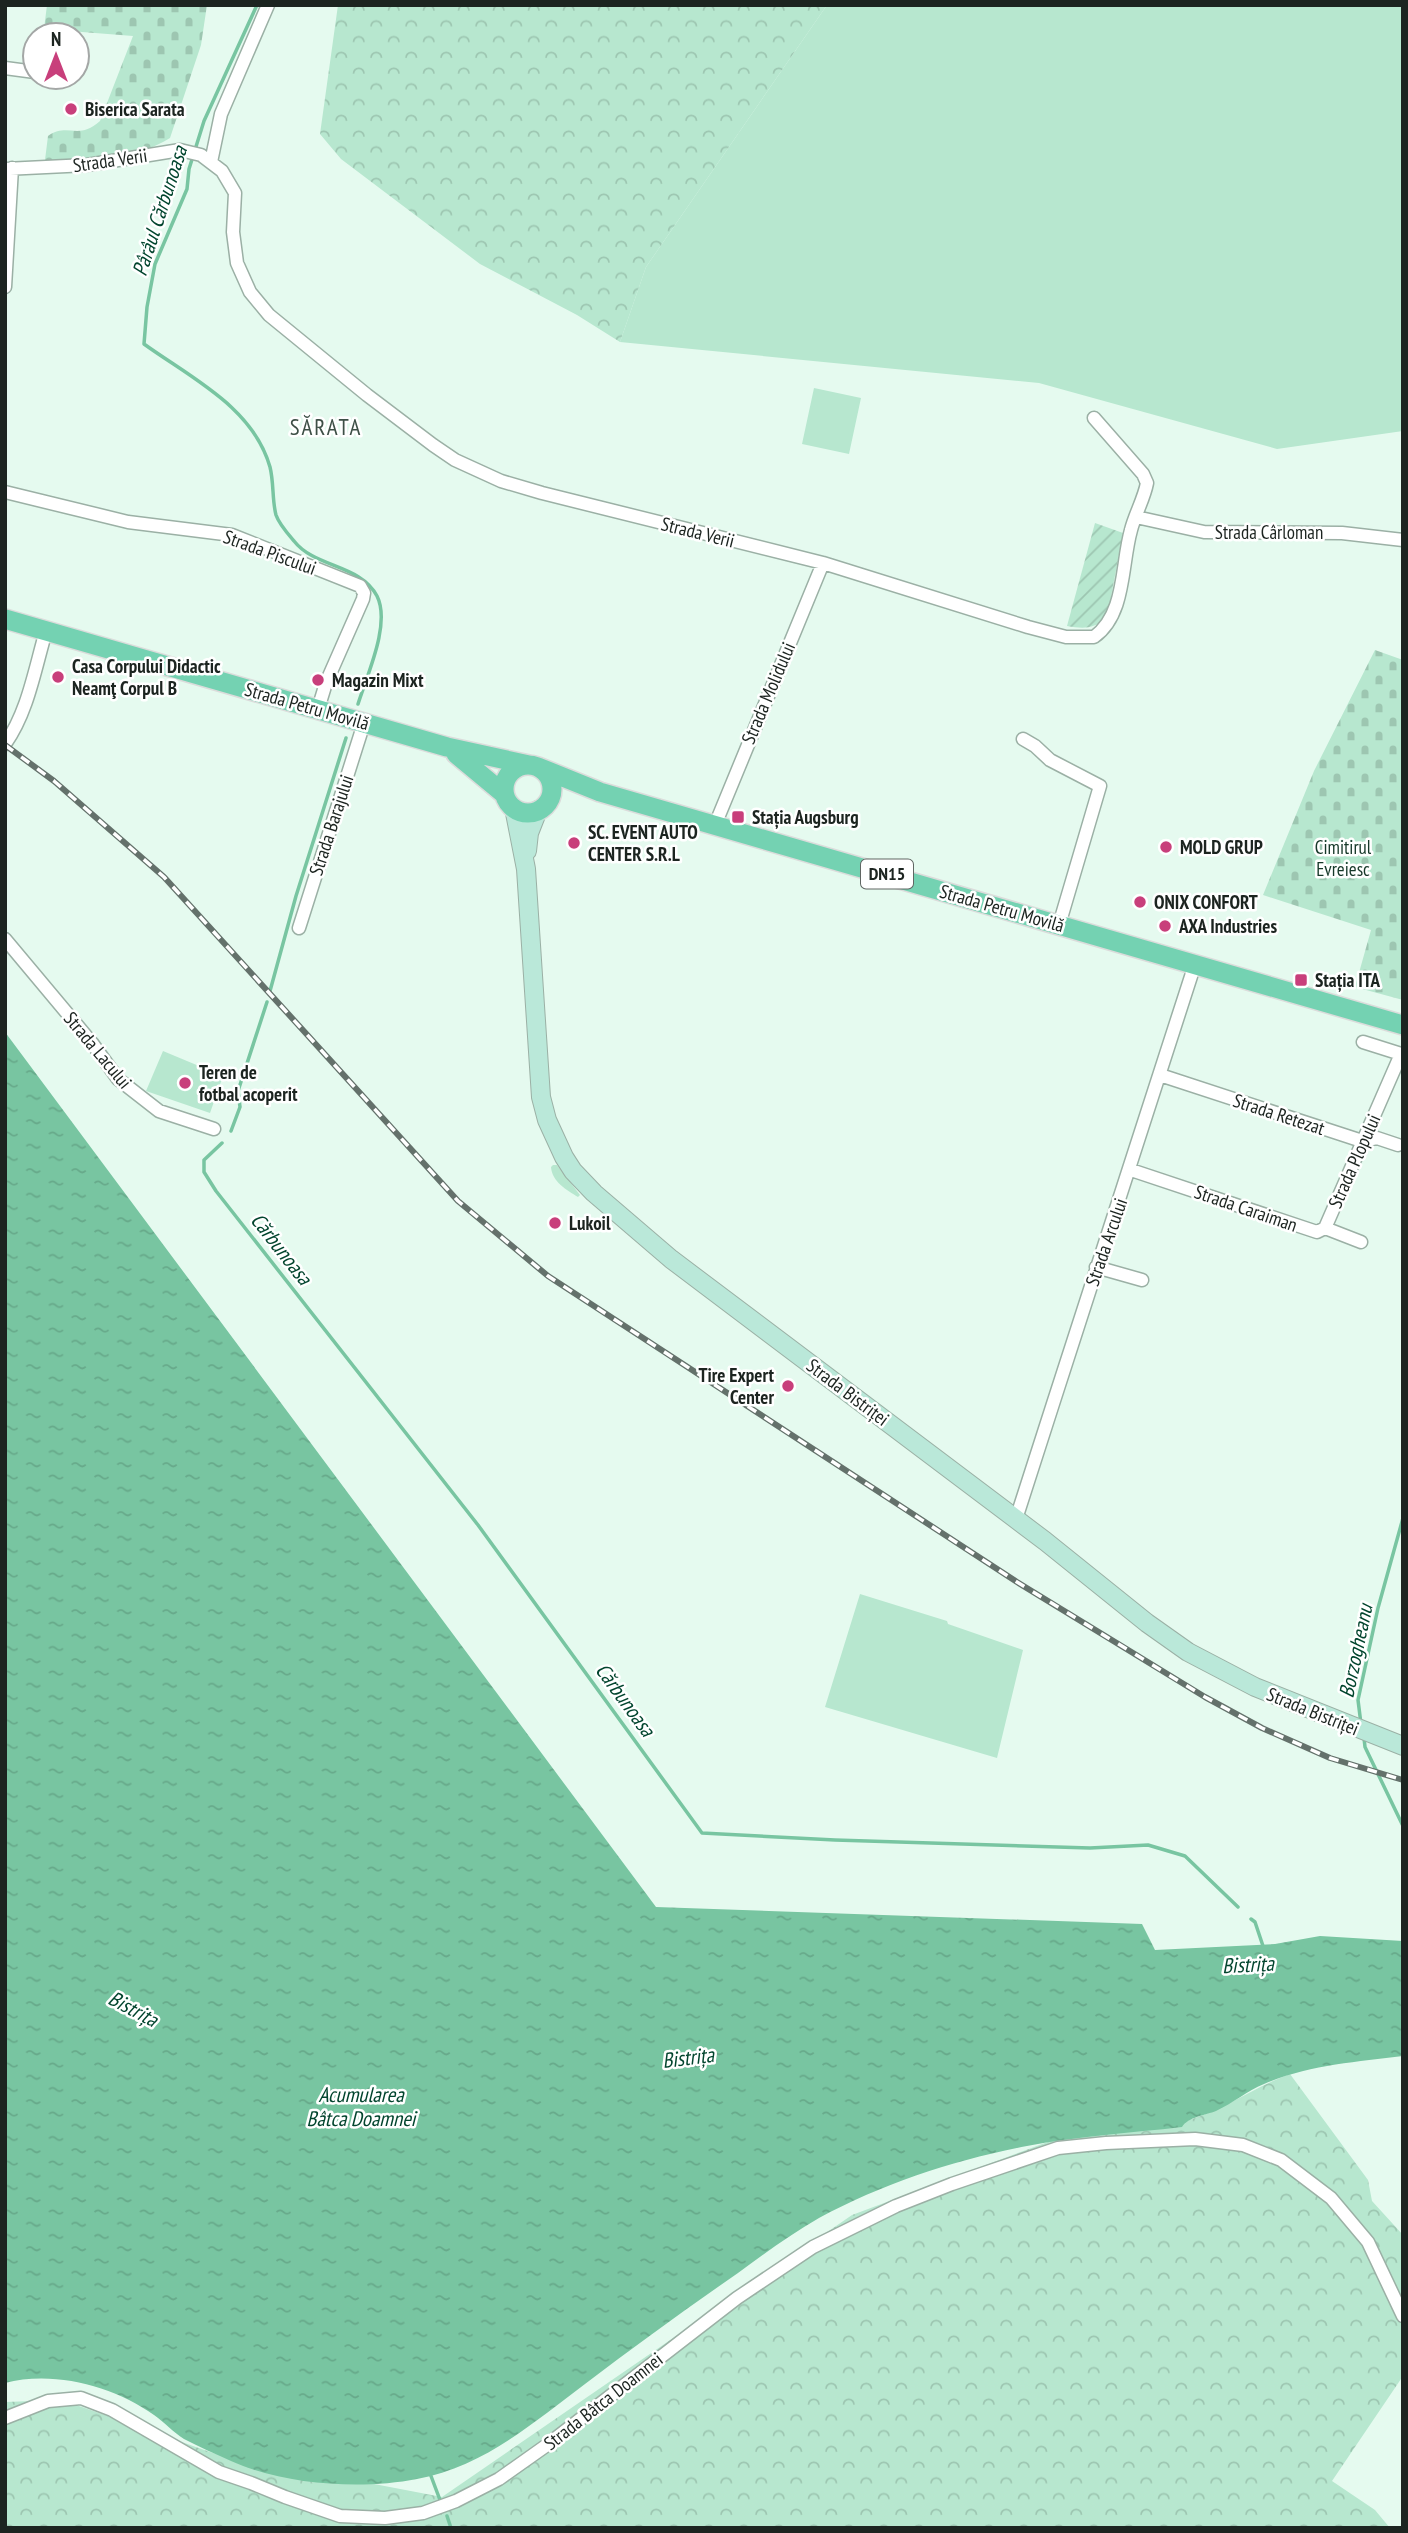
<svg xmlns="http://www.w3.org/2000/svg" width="1408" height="2533" font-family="'PT Sans Narrow',sans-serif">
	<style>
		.grass { fill: #b7e7cf }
		.forest { fill: url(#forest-crowns) }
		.cemetery { fill: url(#cemetery-stones) }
		.garden { fill: url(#garden-furrows) }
		.water { fill: url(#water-ripples) }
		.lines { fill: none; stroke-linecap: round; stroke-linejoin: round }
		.stream { stroke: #78c5a1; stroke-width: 3.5 }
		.minor-casing { stroke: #9bb0a5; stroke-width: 15 }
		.secondary-casing { stroke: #9bb0a5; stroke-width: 20 }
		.primary-casing { stroke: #dbdcdb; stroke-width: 22 }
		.minor { stroke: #fff; stroke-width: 12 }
		.secondary { stroke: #bae8d9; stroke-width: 18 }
		.primary { stroke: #74d2b2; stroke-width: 19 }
		.rail-casing { stroke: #64716b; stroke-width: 6 }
		.rail { stroke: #fff; stroke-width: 3.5; stroke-dasharray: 10; stroke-linecap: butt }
		.poi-dot { fill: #c83f7b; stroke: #fff; stroke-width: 2.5 }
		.labels { text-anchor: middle; stroke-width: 5; stroke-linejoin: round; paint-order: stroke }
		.shield { fill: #fff; stroke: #606663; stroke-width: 2 }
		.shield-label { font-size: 18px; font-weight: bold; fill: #1c2420 }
		.poi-label { font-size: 19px; font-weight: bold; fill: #1c2420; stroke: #fff; text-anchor: start }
		.street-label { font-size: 19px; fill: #1c2420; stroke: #fff }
		.park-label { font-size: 19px; fill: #163829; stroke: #fff }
		.water-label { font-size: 21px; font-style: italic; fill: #02452e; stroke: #fff }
		.quarter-label { font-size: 23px; letter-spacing: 2px; fill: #3d4f46; stroke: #fff }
	</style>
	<defs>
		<pattern id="forest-crowns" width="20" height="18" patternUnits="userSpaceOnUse" patternTransform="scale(1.75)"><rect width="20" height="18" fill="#b7e7cf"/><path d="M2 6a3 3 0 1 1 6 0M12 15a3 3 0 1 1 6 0" fill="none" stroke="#9dc6b1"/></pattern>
		<pattern id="cemetery-stones" width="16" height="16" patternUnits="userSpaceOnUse" patternTransform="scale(1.75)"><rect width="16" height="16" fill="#b7e7cf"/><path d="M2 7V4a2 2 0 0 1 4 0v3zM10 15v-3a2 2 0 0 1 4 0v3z" fill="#9dc6b1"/></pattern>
		<pattern id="garden-furrows" width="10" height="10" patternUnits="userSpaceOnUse" patternTransform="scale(1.75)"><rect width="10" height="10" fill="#b7e7cf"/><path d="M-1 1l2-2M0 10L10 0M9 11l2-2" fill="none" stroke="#9dc6b1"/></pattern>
		<pattern id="water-ripples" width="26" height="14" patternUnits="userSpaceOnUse" patternTransform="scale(1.75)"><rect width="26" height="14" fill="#78c5a1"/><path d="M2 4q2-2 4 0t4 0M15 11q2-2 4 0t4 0" fill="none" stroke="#67a98a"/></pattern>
	</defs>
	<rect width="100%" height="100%" fill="#e5faef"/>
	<!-- grass -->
	<path class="grass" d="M827 5H1403V431L1277 449 1039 383 620 342 646 267Z
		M814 388 861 398 849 454 802 444Z
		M163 1051 223 1076 210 1113 146 1091Z
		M553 1165H557L580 1195 578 1197C567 1190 552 1182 551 1167Z
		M860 1594 947 1621 948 1624 1023 1650 997 1758 825 1707Z"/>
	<!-- forest -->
	<path class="forest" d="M338 5H827L646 267 620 342 577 315 480 264 341 159 320 134Z
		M1290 2074 1368 2180 1372 2201 1403 2235V2376L1332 2481 1375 2510 1390 2528H5V2402L62 2400 213 2453 442 2497 852 2215 1053 2140 1186 2121C1223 2110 1254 2087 1290 2074Z"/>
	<!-- cemetery -->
	<path class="cemetery" d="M47 5H207L201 45 170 138C133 161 87 160 45 160L48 136C68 122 78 141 100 121L133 36 44 29Z
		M1375 650 1403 660V1000L1355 987 1371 930 1263 895 1314 771Z"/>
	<!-- garden -->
	<path class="garden" d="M1095 523 1123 533 1107 618C1093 629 1084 629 1067 626Z"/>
	<!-- water -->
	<path class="water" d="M5 1032 656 1907 1142 1924 1155 1950 1275 1944 1320 1936 1403 1941V2056C1356 2062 1308 2065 1264 2084 1247 2091 1233 2103 1216 2111 1206 2115 1188 2117 1182 2127 1131 2133 1078 2136 1027 2146 955 2160 884 2183 819 2218 791 2234 764 2254 738 2273 686 2309 635 2346 585 2384 533 2423 483 2467 417 2479 361 2490 284 2485 231 2461 216 2454 199 2447 184 2439 173 2432 164 2422 154 2415 114 2386 53 2370 5 2383Z"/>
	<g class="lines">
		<!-- stream -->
		<path class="stream" d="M257 5 204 121 189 169 187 189 155 264 147 307 144 344C191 378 253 407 270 467 274 483 272 500 276 515 279 524 288 534 294 541 315 568 360 564 377 596 391 624 367 675 358 704
			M270 991 296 896 346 738
			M231 1131 240 1107 238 1091 267 1002
			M222 1143 204 1160V1172L216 1191 478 1525 702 1833 835 1840 1090 1848 1148 1845 1185 1856 1238 1907
			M1361 1724 1358 1700 1378 1608 1403 1518
			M1364 1738 1365 1747 1403 1826
			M1251 1919 1255 1922 1264 1949
			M431 2476 440 2500
			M447 2516 451 2528"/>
		<defs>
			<path id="minor" d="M5 68 35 72
				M211 162 221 114 268 5
				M5 169 87 165 180 150 201 155 222 171 235 193 233 232 237 263 250 292 269 315 367 395 433 445 455 460 501 481 542 493 823 563 1028 627 1066 637H1094C1126 614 1121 565 1131 530 1135 514 1144 499 1147 483L1143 474 1094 418
				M5 287 12 168
				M5 492 128 522 232 535 360 586 364 593 363 599 326 683 318 709
				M1136 517 1204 532 1342 533 1403 540
				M1023 739 1035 746 1050 760 1100 786 1059 925
				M5 744C28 712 35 668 46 631
				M715 825 823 563
				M299 928 364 723
				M5 939 92 1043 118 1079 159 1111 214 1129
				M1160 1075 1362 1141 1377 1138 1398 1145
				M1131 1170 1317 1232 1325 1228 1361 1242
				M1325 1228 1401 1054 1363 1042
				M1096 1267 1142 1280
				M1016 1519C1075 1334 1136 1150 1195 964
				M5 2418 48 2401 81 2398 112 2410 219 2472 251 2483 285 2497 340 2516 385 2518 423 2513 456 2501 499 2479 547 2445 737 2298 813 2247 896 2206 952 2184 1058 2148 1106 2143 1195 2139 1243 2145 1281 2160 1331 2198 1368 2242 1403 2316"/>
			<path id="secondary" d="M514 808 526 869 541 1097 547 1120 564 1157 573 1171 594 1193 671 1259 1045 1541 1147 1623 1188 1652 1255 1687 1403 1746
				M527 851 529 833 538 810"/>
			<path id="primary" d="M5 619 447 747 529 765
				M456 754 504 794
				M504 789a24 24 0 1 1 48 0a24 24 0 1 1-48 0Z
				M538 767 600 792 1403 1025"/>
		</defs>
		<!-- minor casing -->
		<use href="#minor" class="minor-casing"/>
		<!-- secondary casing -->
		<use href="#secondary" class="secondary-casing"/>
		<!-- primary casing -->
		<use href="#primary" class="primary-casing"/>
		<!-- minor -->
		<use href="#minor" class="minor"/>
		<!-- secondary -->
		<use href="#secondary" class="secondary"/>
		<!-- primary -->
		<use href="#primary" class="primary"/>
		<defs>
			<path id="rail" d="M5 745 54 781 164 877 458 1201 548 1276 1017 1582 1205 1697 1262 1728 1330 1758 1403 1780"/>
		</defs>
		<!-- rail casing -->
		<use href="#rail" class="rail-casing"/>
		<!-- rail -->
		<use href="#rail" class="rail"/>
	</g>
	<!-- markers -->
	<g class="poi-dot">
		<circle cx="71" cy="109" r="7"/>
		<circle cx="58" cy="677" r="7"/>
		<circle cx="318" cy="680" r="7"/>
		<rect x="731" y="810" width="14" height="14" rx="3.5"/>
		<circle cx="574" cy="843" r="7"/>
		<circle cx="1166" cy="847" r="7"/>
		<circle cx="1140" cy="902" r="7"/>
		<circle cx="1165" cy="926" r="7"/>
		<rect x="1294" y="973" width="14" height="14" rx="3.5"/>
		<circle cx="185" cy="1083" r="7"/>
		<circle cx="555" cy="1223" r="7"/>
		<circle cx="788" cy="1386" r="7"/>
	</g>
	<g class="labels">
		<!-- shield labels -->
		<rect class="shield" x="861" y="859.5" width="52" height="29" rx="5"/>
		<g class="shield-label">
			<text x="887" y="880">DN15</text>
		</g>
		<!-- poi labels -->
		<g class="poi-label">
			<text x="85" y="116">Biserica Sarata</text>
			<text x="72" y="673">Casa Corpului Didactic<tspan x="72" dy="22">Neamţ Corpul B</tspan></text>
			<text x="332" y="687">Magazin Mixt</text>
			<text x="752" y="824">Stația Augsburg</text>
			<text x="588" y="839">SC. EVENT AUTO<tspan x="588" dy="22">CENTER S.R.L</tspan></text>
			<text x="1180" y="854">MOLD GRUP</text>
			<text x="1154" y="909">ONIX CONFORT</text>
			<text x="1179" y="933">AXA Industries</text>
			<text x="1315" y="987">Stația ITA</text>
			<text x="199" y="1079">Teren de<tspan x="199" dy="22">fotbal acoperit</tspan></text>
			<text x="569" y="1230">Lukoil</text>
			<text x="774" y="1382" text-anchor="end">Tire Expert<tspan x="774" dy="22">Center</tspan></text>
		</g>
		<!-- street labels -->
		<g class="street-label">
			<text transform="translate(110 160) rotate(-8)" y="7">Strada Verii</text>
			<text transform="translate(698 532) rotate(14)" y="7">Strada Verii</text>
			<text x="1269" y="539">Strada Cârloman</text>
			<text transform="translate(270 552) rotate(20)" y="7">Strada Piscului</text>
			<text transform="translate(768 693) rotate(-67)" y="7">Strada Molidului</text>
			<text transform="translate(307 706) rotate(16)" y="7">Strada Petru Movilă</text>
			<text transform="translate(331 825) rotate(-72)" y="7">Strada Barajului</text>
			<text transform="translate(1002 908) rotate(16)" y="7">Strada Petru Movilă</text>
			<text transform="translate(98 1050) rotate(50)" y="7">Strada Lacului</text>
			<text transform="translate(1279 1114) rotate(18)" y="7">Strada Retezat</text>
			<text transform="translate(1354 1161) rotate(-66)" y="7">Strada Plopului</text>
			<text transform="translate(1246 1208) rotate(19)" y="7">Strada Caraiman</text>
			<text transform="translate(1106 1242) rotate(-71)" y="7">Strada Arcului</text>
			<text transform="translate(848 1392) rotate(37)" y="7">Strada Bistriței</text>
			<text transform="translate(1313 1711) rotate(22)" y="7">Strada Bistriței</text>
			<text transform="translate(603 2401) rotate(-38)" y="7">Strada Bâtca Doamnei</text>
		</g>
		<!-- park labels -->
		<g class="park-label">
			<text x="1343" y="854">Cimitirul<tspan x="1343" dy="22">Evreiesc</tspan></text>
		</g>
		<!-- water labels -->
		<g class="water-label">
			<text transform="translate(160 211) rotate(-72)" y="7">Pârâul Cărbunoasa</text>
			<text transform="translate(281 1249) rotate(52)" y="7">Cărbunoasa</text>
			<text transform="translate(1356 1651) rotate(-78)" y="7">Borzogheanu</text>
			<text transform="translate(625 1700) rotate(54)" y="7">Cărbunoasa</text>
			<text transform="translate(1248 1965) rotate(-3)" y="7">Bistrița</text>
			<text transform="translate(133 2009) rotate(28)" y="7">Bistrița</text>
			<text transform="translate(688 2058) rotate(-7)" y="7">Bistrița</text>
			<text x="361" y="2102">Acumularea<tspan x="361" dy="24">Bâtca Doamnei</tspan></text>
		</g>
		<!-- quarter labels -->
		<g class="quarter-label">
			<text x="326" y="435">SĂRATA</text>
		</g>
	</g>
	<!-- border -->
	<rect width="1408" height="2533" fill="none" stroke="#1c2420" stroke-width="14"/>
	<!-- north arrow -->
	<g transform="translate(56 56)"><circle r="33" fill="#ffffff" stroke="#a4a7a6" stroke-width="2"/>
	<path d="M0-5L12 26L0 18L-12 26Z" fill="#c83f7b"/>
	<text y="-10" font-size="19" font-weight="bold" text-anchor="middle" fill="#1c2420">N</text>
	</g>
</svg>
